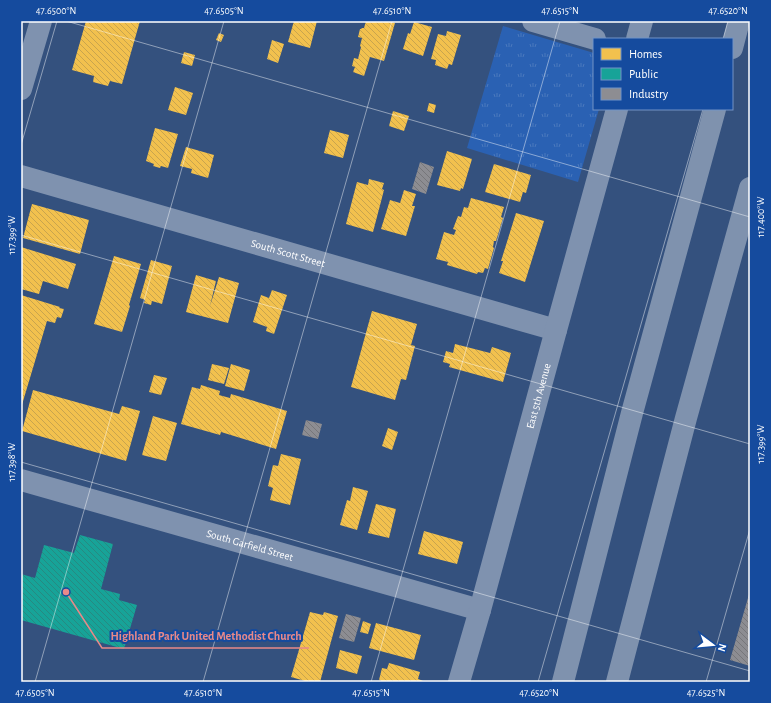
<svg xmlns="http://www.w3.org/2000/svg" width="771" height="703" font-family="'Alegreya Sans',sans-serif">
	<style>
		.grass { fill: url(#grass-tufts) }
		.homes { fill: url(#homes-back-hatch) }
		.public { fill: url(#public-back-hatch) }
		.industry { fill: url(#industry-back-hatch) }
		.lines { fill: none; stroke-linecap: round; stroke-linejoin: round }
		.minor { stroke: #7f92af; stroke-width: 22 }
		.tertiary { stroke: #7f92af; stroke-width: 22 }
		.motorway { stroke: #7f92ae; stroke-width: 22 }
		.ticks { fill: none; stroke: #fff; stroke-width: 1; stroke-opacity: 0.45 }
		.labels { text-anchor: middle; stroke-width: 4; stroke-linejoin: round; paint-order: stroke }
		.street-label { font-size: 11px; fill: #fff; stroke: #154b9e }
		.leader { fill: none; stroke: #e88989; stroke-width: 1.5 }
		.callout-dot { fill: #e88989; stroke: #154b9e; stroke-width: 1.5 }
		.callout-label { font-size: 12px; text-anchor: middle; font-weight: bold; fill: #e88989; stroke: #154b9e; stroke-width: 4; stroke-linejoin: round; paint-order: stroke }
		.neatline { fill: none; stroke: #fff; stroke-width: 1.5 }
		.ticks-label { font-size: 10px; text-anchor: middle; fill: #fff }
	</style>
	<defs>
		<pattern id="grass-tufts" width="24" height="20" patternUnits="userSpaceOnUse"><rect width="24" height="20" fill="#2a61b3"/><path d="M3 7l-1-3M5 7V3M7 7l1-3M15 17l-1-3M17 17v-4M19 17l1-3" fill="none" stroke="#4a79be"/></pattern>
		<pattern id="homes-back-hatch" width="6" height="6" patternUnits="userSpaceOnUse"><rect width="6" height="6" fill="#f2c14e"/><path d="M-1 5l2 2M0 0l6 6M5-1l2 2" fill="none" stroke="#c8a44e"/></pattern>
		<pattern id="public-back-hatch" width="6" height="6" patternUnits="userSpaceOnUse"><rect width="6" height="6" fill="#17a398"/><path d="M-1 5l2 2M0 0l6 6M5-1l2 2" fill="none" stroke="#278981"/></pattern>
		<pattern id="industry-back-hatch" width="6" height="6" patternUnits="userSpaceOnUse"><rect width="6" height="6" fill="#8d8d92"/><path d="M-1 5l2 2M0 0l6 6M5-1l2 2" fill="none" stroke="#76767a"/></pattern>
	</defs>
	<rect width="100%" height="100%" fill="#34517e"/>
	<!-- grass -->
	<path class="grass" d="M503 26 594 53V109H599L578 182 467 148Z"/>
	<!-- homes -->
	<path class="homes" d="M86 21H140L122 84 110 81 108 86 93 82 94 76 72 70Z
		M294 21H317L310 48 288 42Z
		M366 21H389L395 23 384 61 370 57 364 76 353 72 355 67 352 66 354 58 358 59 361 47 360 46 362 38 358 37 360 29H361L362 28H364Z
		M414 22 432 27 423 56 403 49 408 33 410 34Z
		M447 31 461 35 452 65 449 64 447 69 435 65 436 60 431 59 438 34 446 36Z
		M219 33 224 35 221 42 216 40Z
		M272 40 284 44 278 63 267 59Z
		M184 52 195 55 192 66 181 63Z
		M175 87 193 93 186 115 168 110Z
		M429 103 436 105 434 113 427 111Z
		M393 111 409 116 404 131 389 126Z
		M155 128 178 134 168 168 161 166 160 168 153 166 154 164 146 161Z
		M330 130 349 135 343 158 324 153Z
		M186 147 214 155 208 178 191 173 192 169 180 166Z
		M447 151 472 159 463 189 461 188 460 191 437 185Z
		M494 164 531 175 526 193 523 192 520 202 485 192Z
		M369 179 384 183 382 189 384 190 373 232 346 224 357 182 368 185Z
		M404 190 416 194 412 206H415L406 236 381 229 390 200 400 203Z
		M471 198 504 207 501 217 503 218 496 241H494L493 247 494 248 488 269 485 268 483 273 478 272 477 274 447 265 448 262 436 259 444 232 454 235 456 230 453 229 458 216 461 217 464 207 468 208Z
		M32 204 89 220 80 254 23 238Z
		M516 213 544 221 525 282 499 273 503 261H501Z
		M21 247 76 264 68 289 43 281 39 294 21 289Z
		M114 256 141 264 129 305 130 306 122 332 94 324Z
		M151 260 172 266 162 304 152 301 151 305 144 303 145 300 140 298Z
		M196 275 216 281 210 306 219 277 239 283 228 323 186 312Z
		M272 290 287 295 274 334 266 331 267 327 253 322 261 295 269 298Z
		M21 295 60 307 59 308 64 309 61 318 57 317 55 323 47 321 21 408Z
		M372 311 417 324 411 345 415 346 406 380 401 379 395 400 351 387Z
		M455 344 490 353 492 347 511 353 503 382 449 367 450 364 443 362 446 351 453 353Z
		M212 364 229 368 224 384 208 380Z
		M231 364 250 370 244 391 225 386Z
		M154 375 167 378 161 395 149 392Z
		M201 385 220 391 219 395 230 398 231 394 287 411 276 449 221 432 220 435 181 424 192 387 200 389Z
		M33 390 119 414 122 406 140 411 126 461 22 431Z
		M153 416 177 423 166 461 142 455Z
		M388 428 398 432 392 450 382 446Z
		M281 454 301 459 290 505 270 500 273 488 268 486 273 465 278 466Z
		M353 487 368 491 357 530 340 525 347 500 350 501Z
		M376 504 396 509 389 538 368 533Z
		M424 531 463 542 457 564 418 554Z
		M310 612 323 615 324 612 338 616 320 682H305V681L291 677Z
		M363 621 371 624 368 634 360 632Z
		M376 623 421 635 414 660 369 648Z
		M340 650 362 656 357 674 336 668Z
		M389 663 420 672 418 679 426 682H384L379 680 382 668 387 669Z"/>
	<!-- public -->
	<path class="public" d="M80 535 113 544 101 589 120 594 119 600 137 605 124 649 21 620V574L35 578 44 545 74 553Z"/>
	<!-- industry -->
	<path class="industry" d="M420 162 434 167 426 194 412 189Z
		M306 420 322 424 318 439 302 435Z
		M750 591V666L730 660Z
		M346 614 361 618 354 642 339 638Z"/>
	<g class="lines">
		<!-- minor -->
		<g class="minor">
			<path d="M533 21 595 39"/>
			<path d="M21 89 41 21"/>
			<path id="s1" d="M21 176 556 330"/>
			<path id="s2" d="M21 480 480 610"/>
		</g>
		<!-- tertiary -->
		<g class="tertiary">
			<path d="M637 39 642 21"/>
			<path id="s3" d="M459 682 480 610 556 330 617 109"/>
		</g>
		<!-- motorway -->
		<path class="motorway" d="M732 48 739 21
			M563 682 632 413 715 109
			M617 682 686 418 750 188"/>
	</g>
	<!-- ticks -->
	<path class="ticks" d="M66 21 750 217M723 39 728 21M21 145 57 21M21 235 750 444M21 462 750 671M35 682 224 21M203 682 392 21M371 682 560 21M538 682 703 109M706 682 750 529"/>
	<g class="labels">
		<!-- street labels -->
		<g class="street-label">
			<text dy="4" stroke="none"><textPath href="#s1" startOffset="278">South Scott Street</textPath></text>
			<text dy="4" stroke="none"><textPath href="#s3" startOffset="297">East 5th Avenue</textPath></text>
			<text dy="4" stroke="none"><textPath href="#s2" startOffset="238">South Garfield Street</textPath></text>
		</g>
	</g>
	<!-- callouts -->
	<path class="leader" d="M66 592L102 648H309"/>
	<circle class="callout-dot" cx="66" cy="592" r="4"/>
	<g class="callout-label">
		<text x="206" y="640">Highland Park United Methodist Church</text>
	</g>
	<!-- border -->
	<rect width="771" height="703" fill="none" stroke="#154b9e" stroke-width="44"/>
	<!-- legend -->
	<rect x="593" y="38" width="140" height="72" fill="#154b9e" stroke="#7393c5"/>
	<rect x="601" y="48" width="20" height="12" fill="#f2c14e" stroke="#7393c5"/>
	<text x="629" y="58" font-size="12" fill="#ffffff">Homes</text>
	<rect x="601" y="68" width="20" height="12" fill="#17a398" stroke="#7393c5"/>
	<text x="629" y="78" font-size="12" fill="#ffffff">Public</text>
	<rect x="601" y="88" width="20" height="12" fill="#8d8d92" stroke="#7393c5"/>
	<text x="629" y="98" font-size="12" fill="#ffffff">Industry</text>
	<!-- north arrow -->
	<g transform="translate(713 645) rotate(106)" stroke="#154b9e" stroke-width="3" paint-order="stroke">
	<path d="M0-3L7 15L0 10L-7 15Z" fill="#ffffff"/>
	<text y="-6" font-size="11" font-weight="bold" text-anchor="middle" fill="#ffffff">N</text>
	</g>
	<rect x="22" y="22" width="727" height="659" class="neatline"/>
	<g class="ticks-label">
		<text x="56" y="14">47.6500°N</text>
		<text x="224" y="14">47.6505°N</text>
		<text x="392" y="14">47.6510°N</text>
		<text x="560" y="14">47.6515°N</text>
		<text x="728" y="14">47.6520°N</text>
		<text transform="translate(760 217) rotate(-90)" y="4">117.400°W</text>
		<text transform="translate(11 235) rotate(-90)" y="4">117.399°W</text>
		<text transform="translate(760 444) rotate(-90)" y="4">117.399°W</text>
		<text transform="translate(11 462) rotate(-90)" y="4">117.398°W</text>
		<text x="35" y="696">47.6505°N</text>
		<text x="203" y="696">47.6510°N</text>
		<text x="371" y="696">47.6515°N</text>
		<text x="539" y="696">47.6520°N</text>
		<text x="706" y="696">47.6525°N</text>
	</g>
</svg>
